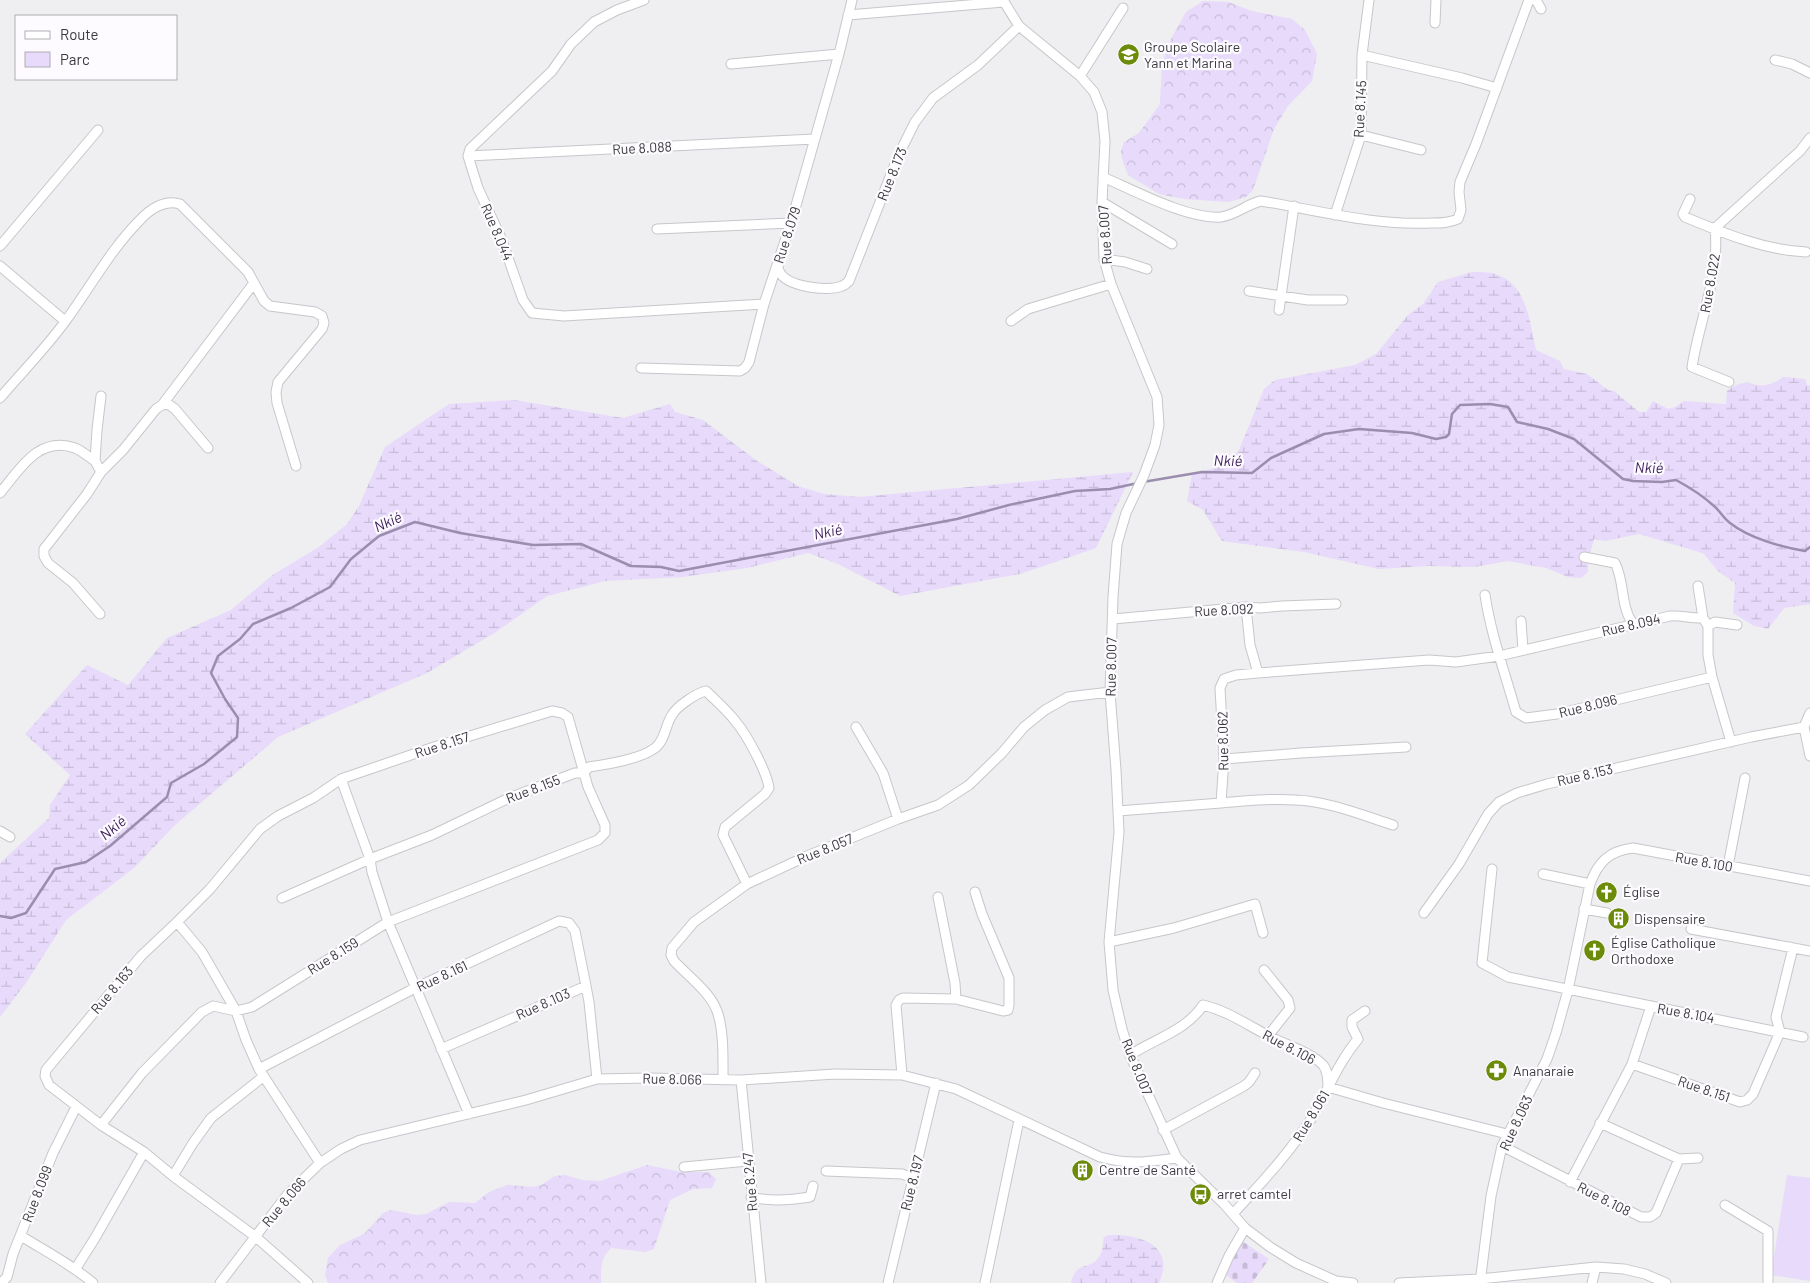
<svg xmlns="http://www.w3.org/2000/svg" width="1810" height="1283" font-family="Barlow,sans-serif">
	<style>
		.green { fill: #e7dafb }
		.forest { fill: url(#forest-crowns) }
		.wetland { fill: url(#wetland-marsh) }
		.cemetery { fill: url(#cemetery-stones) }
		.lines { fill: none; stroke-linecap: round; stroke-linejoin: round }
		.stream { stroke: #9b8dae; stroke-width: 2.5 }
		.street-casing { stroke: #c7c6ca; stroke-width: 11 }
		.street { stroke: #fff; stroke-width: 9 }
		.labels { text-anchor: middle; stroke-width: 4.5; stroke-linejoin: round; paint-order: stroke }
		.poi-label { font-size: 14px; fill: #3a3a3b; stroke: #fdfbff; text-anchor: start }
		.street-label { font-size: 14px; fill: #3a3a3b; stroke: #fdfbff }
		.water-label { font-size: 15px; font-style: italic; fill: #3b1f58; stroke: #fdfbff }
	</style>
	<defs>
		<pattern id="forest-crowns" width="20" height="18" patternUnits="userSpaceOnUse" patternTransform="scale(1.25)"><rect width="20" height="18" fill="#e7dafb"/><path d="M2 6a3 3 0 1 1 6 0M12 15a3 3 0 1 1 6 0" fill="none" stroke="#c7bcd8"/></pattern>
		<pattern id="wetland-marsh" width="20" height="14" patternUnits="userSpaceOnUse" patternTransform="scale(1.25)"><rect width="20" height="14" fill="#e7dafb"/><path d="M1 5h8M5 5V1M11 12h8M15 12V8" fill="none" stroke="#c7bcd8"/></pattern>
		<pattern id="cemetery-stones" width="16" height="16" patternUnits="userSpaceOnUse" patternTransform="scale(1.25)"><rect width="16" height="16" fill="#e7dafb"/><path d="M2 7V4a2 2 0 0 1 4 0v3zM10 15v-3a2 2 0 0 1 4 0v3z" fill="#c7bcd8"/></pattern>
	</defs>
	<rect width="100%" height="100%" fill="#efeef1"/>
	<!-- green -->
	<path class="green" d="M1787 1175 1810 1178V1281L1771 1275Z"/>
	<!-- forest -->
	<path class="forest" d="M1203 1 1228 2 1252 11 1292 19 1305 30 1317 54 1312 81 1288 106 1274 129 1253 190 1246 197 1229 202 1184 199 1159 194 1128 175 1122 159 1121 151 1124 142 1139 133 1160 104 1162 63 1171 39 1186 12Z
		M647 1165 681 1172H709L716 1179 712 1188 693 1189 670 1200 654 1249 646 1252 611 1248C600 1259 601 1268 601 1283H328L325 1275 328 1258 340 1245 364 1234 383 1213 391 1210 417 1215 426 1214 449 1202 475 1203 489 1192 507 1185 533 1187 541 1185 555 1176 565 1175 582 1180 600 1181Z"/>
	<!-- wetland -->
	<path class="wetland" d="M1472 272C1479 272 1488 272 1495 274 1527 283 1530 323 1536 350L1560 361 1564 369 1587 374 1608 390 1614 391 1639 412H1646L1653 401 1668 409 1675 407 1684 401 1726 404 1727 391C1732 386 1742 382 1749 383 1752 383 1754 385 1757 385 1765 387 1777 382 1783 377L1805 379 1807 385 1810 386V604L1784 608 1768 629 1754 626 1733 613 1735 583 1718 571 1704 554 1699 552 1639 534 1605 541 1594 539 1588 561V572L1581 578 1568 577 1546 568 1508 561 1474 567 1428 566 1379 569 1304 552 1222 541 1203 510 1187 501 1192 474 1223 466 1239 450 1264 389 1275 380 1355 365 1376 354 1408 315 1423 304 1438 282Z
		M514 400 623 418 670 404 675 412 703 420 757 461 798 486 824 494 859 497 1133 472 1096 548 1020 574 900 596 838 564 808 553 747 568 682 577 605 581 547 596 496 632 427 673 278 737 175 825 134 868 66 920 26 983 0 1017V863L49 818 50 805 70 775 25 734 87 665 128 685 167 638 231 610 274 574 319 547 347 524 359 506 385 447 449 404Z
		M1109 1235C1140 1234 1176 1245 1159 1283H1071C1077 1259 1089 1272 1099 1257 1104 1251 1102 1244 1104 1237Z"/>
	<!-- cemetery -->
	<path class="cemetery" d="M1242 1241 1269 1259 1252 1283H1237L1226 1275Z"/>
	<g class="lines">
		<!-- stream -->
		<path class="stream" d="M1143 482 1202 472 1252 473 1271 458 1324 434 1359 429 1412 433 1436 439 1446 437 1449 434 1452 414 1460 405 1490 404 1508 407 1517 422 1548 429 1574 439 1623 479 1633 481 1662 482 1676 480C1689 487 1703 496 1714 506 1720 511 1724 519 1730 523 1749 538 1781 547 1805 551L1810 547
			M0 916 11 918 26 913 55 869 86 862 110 846 167 797 171 783 204 764 237 737 238 718 225 699 211 673 218 656 240 639 253 624 291 608 330 587 351 559 379 536 415 522 460 533 533 545 581 544 631 566 661 567 679 571 957 519 1009 505 1075 491 1110 489 1138 483"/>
		<defs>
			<path id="street" d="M644 0 617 10 594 22 571 44 552 71 470 149 468 156 478 188 501 238 523 300 532 313 564 316 764 304
				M1003 0 1019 26 1080 76 1094 92 1102 112 1105 141 1102 202 1104 259 1111 284 1157 397 1159 425 1155 445 1144 475 1126 513 1117 544 1113 597 1110 692 1116 770 1119 832 1109 942 1113 990 1122 1029 1130 1055 1177 1158 1224 1204 1245 1228 1270 1247 1296 1263 1336 1281 1353 1283
				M1536 0 1541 9
				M848 15 1004 2
				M1435 23 1436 0
				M1362 55 1462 78 1497 88
				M1775 60 1792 64 1810 73
				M731 64 839 54
				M1080 76 1123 8
				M1361 135 1421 150
				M468 156 815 139
				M1103 177C1133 190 1189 220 1221 217 1236 215 1247 204 1261 201 1317 210 1374 226 1432 223 1441 223 1449 223 1458 219L1461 210 1459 192 1460 182 1476 144 1529 0
				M1690 199 1683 214 1685 217C1723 233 1764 250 1806 252
				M1102 202 1172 244
				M1335 215 1361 135 1362 55 1369 0
				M657 229 791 223
				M0 246 98 130
				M1104 259 1125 262 1147 269
				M778 263C778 266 778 269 779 271 786 287 828 292 842 286 845 285 847 283 849 281L899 154 915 122 933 98 978 65 1019 26
				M0 266 65 321
				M1249 291 1308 300H1343
				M1279 310 1294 206
				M1011 321 1028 309 1111 284
				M641 368 740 371 745 368 749 362 764 304 791 223 839 54 852 0
				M1729 382 1692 367C1699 321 1720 276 1715 228L1800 151 1810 138
				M0 398C22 372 47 347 67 319 91 286 111 249 140 220 150 209 165 199 180 204L248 272 264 301 270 306 315 312 322 316 324 323 322 329 278 382 276 392 277 403 296 466
				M162 405 254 283
				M101 472 123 450 156 409 162 405 168 404 175 409 208 448
				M0 493C20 469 39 435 75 448 82 451 89 457 95 461
				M1584 557 1615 563C1625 582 1620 606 1633 624
				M1698 586 1703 618
				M1485 595C1491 635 1505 673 1516 712L1526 718 1557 714 1712 677 1731 742
				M100 614 73 583 48 563 44 556V549L48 544 87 494 101 472 95 461 97 430 101 396
				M1113 619 1246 607 1260 608 1282 606 1336 604
				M1521 621 1523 650
				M1708 626 1715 622 1737 625
				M1258 673 1429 660 1456 662 1499 656 1670 616C1682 615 1692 619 1703 618L1708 626V655L1712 677
				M1810 713 1804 727 1810 756
				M856 727 883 773 898 819
				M1224 759 1301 753 1406 747
				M1221 803C1245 801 1270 798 1295 800 1328 801 1362 815 1393 825
				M1118 811 1221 803 1224 759 1220 688 1224 679 1236 675 1258 673 1250 645 1246 607
				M0 831 10 837
				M1728 866 1745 778
				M1492 869 1482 963 1508 977 1651 1006
				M1590 884C1598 862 1609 851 1633 848L1810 881
				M938 897 955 983 956 999
				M1584 909 1607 913
				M1424 913 1459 864 1488 814 1499 802 1517 793 1547 784 1751 737 1804 727
				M177 922 210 889 260 829 278 816 313 798 341 779
				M1691 929 1810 951
				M1109 942 1174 928 1255 904 1263 933
				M1264 970 1288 1000 1290 1008 1268 1036
				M441 1049 586 986 589 1002 597 1079
				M1130 1055C1155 1039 1187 1030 1203 1005 1228 1011 1247 1025 1269 1036 1285 1045 1311 1052 1323 1065 1328 1071 1328 1080 1328 1087L1383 1103 1507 1134
				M1632 1064 1651 1006 1803 1037
				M259 1069 415 988 559 921 569 923 575 931 586 986
				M902 1075 896 1005 899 1000 903 998 956 999 1003 1011 1008 1010 1009 1005V978L982 914 975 892
				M723 1080C723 1060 724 1030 717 1011 710 992 688 976 674 961L671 955 672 948 694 922 747 884 807 856 898 819 938 805 969 785 1002 753 1024 727 1045 710 1068 697 1110 692
				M741 1080 761 1283
				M469 1114 388 922 372 872 370 859 432 835 509 798 575 773H583L589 767C608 764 641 759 655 748 665 741 666 723 672 715 677 706 697 693 706 691 716 701 728 711 736 722 747 735 767 772 769 788L765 794 725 827 723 835 747 884
				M101 1125 142 1073 202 1012 213 1006 236 1011 252 1007 388 922 598 840 605 833V825L588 787 568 717 562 713 552 711 434 747 341 779 370 859 282 898
				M1163 1130 1244 1086 1249 1082 1255 1073
				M1502 1146 1641 1217H1650L1656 1213 1679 1159 1600 1123
				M1679 1159 1698 1158
				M684 1167 748 1161
				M826 1171 902 1174 913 1178
				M173 1176 193 1143 211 1118 263 1077
				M1570 1182 1632 1064 1740 1102 1747 1100 1753 1094 1780 1032 1776 1017 1792 952 1790 947
				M751 1197C770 1202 791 1200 810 1197L813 1186
				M1725 1205 1768 1231V1283
				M1233 1214C1261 1183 1289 1154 1311 1119 1327 1092 1338 1063 1358 1039L1352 1027V1020L1365 1011
				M21 1236C45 1251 71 1264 93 1283
				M76 1268 95 1238 144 1152
				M1 1283 7 1277 13 1254 53 1153 76 1107
				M220 1283 287 1195 320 1163 341 1149 360 1140 526 1100 597 1079 648 1078 741 1080 835 1074 902 1075 956 1089 1100 1157C1131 1165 1146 1162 1177 1158
				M308 1283 256 1237 173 1176 144 1152 101 1125 49 1085 45 1076 46 1070 141 956 177 922 202 952 236 1011 246 1040 259 1069 320 1163
				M888 1283 936 1083
				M985 1283 1019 1120
				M1217 1283 1229 1256 1245 1228
				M1399 1283 1480 1279 1596 1267 1624 1269 1645 1274 1666 1283
				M1480 1283 1491 1196 1502 1146 1547 1059 1556 1033 1568 990 1590 884 1543 874
				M1592 1283 1596 1267"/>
		</defs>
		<!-- street casing -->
		<use href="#street" class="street-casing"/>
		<!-- street -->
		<use href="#street" class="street"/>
	</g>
	<!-- icons -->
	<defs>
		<symbol id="school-disc" viewBox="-11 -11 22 22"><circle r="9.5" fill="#6b8b09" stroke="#fdfbff"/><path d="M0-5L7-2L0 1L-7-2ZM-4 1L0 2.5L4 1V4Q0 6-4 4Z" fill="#fff"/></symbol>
		<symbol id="church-disc" viewBox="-11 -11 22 22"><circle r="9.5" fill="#6b8b09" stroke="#fdfbff"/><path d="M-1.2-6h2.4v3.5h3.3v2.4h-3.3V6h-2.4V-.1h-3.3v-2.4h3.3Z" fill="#fff"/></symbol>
		<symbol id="building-disc" viewBox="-11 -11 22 22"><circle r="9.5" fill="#6b8b09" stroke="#fdfbff"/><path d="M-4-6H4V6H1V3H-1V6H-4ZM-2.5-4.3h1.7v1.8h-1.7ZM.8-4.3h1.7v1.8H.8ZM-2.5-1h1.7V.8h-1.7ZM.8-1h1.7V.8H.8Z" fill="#fff"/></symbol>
		<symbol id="pharmacy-disc" viewBox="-11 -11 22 22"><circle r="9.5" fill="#6b8b09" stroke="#fdfbff"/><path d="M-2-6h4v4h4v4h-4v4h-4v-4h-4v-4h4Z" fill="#fff"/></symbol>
		<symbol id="bus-disc" viewBox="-11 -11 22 22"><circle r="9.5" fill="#6b8b09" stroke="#fdfbff"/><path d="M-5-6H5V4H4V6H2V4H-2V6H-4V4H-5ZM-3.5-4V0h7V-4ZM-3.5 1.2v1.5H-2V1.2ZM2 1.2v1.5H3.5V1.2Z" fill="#fff"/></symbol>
	</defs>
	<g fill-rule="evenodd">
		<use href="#school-disc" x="1116" y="42" width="25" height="25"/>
		<use href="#church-disc" x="1594" y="880" width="25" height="25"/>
		<use href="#building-disc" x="1606" y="906" width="25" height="25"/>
		<use href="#church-disc" x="1582" y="938" width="25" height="25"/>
		<use href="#pharmacy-disc" x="1484" y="1058" width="25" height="25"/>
		<use href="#building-disc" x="1070" y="1158" width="25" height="25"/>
		<use href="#bus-disc" x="1188" y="1182" width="25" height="25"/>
	</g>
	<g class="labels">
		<!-- poi labels -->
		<g class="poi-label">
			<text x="1144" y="52">Groupe Scolaire<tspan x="1144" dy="16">Yann et Marina</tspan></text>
			<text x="1623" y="897">Église</text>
			<text x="1634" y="924">Dispensaire</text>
			<text x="1611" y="948">Église Catholique<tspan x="1611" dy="16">Orthodoxe</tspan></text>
			<text x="1513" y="1076">Ananaraie</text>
			<text x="1099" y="1175">Centre de Santé</text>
			<text x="1217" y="1199">arret camtel</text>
		</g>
		<!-- street labels -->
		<g class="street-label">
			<text transform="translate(1360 109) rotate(-87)" y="5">Rue 8.145</text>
			<text transform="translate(642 148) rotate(-3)" y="5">Rue 8.088</text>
			<text transform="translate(892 174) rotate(-68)" y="5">Rue 8.173</text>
			<text transform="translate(497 232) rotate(67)" y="5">Rue 8.044</text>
			<text transform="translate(787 235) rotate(-72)" y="5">Rue 8.079</text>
			<text transform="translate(1105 235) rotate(-94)" y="5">Rue 8.007</text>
			<text transform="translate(1710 283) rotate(-80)" y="5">Rue 8.022</text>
			<text transform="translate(1224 610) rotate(-3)" y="5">Rue 8.092</text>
			<text transform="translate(1631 625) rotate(-13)" y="5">Rue 8.094</text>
			<text transform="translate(1111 667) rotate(-89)" y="5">Rue 8.007</text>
			<text transform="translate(1588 706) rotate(-14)" y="5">Rue 8.096</text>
			<text transform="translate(1223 741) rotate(-91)" y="5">Rue 8.062</text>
			<text transform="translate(442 745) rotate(-18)" y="5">Rue 8.157</text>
			<text transform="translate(1585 775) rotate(-13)" y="5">Rue 8.153</text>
			<text transform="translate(533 789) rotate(-21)" y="5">Rue 8.155</text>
			<text transform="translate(825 849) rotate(-22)" y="5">Rue 8.057</text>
			<text transform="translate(1704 862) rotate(10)" y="5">Rue 8.100</text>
			<text transform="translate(333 956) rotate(-32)" y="5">Rue 8.159</text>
			<text transform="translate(442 976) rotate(-25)" y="5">Rue 8.161</text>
			<text transform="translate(112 990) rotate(-50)" y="5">Rue 8.163</text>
			<text transform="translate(543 1004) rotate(-24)" y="5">Rue 8.103</text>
			<text transform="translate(1686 1013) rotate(10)" y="5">Rue 8.104</text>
			<text transform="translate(1289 1047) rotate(28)" y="5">Rue 8.106</text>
			<text transform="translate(1137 1067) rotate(68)" y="5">Rue 8.007</text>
			<text transform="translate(672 1079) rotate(1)" y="5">Rue 8.066</text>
			<text transform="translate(1704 1089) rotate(19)" y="5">Rue 8.151</text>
			<text transform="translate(1311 1116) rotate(-59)" y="5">Rue 8.061</text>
			<text transform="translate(1516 1123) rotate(-65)" y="5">Rue 8.063</text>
			<text transform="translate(750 1182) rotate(-95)" y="5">Rue 8.247</text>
			<text transform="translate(912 1183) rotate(-76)" y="5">Rue 8.197</text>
			<text transform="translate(37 1194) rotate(-69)" y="5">Rue 8.099</text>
			<text transform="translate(1604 1199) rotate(27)" y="5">Rue 8.108</text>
			<text transform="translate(284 1202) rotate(-50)" y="5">Rue 8.066</text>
		</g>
		<!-- water labels -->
		<g class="water-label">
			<text transform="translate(1228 461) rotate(1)" y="5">Nkié</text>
			<text transform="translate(1649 468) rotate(1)" y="5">Nkié</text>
			<text transform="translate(388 522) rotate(-24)" y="5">Nkié</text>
			<text transform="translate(828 532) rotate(-11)" y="5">Nkié</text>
			<text transform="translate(113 828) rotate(-39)" y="5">Nkié</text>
		</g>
	</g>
	<!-- legend -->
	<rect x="15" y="15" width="162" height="65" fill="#fdfbff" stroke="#afaeb1"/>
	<rect x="25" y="31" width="25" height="8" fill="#ffffff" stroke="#afaeb1"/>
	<text x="60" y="40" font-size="15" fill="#3a3a3b">Route</text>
	<rect x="25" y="52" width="25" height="15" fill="#e7dafb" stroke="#afaeb1"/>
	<text x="60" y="65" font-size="15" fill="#3a3a3b">Parc</text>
</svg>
